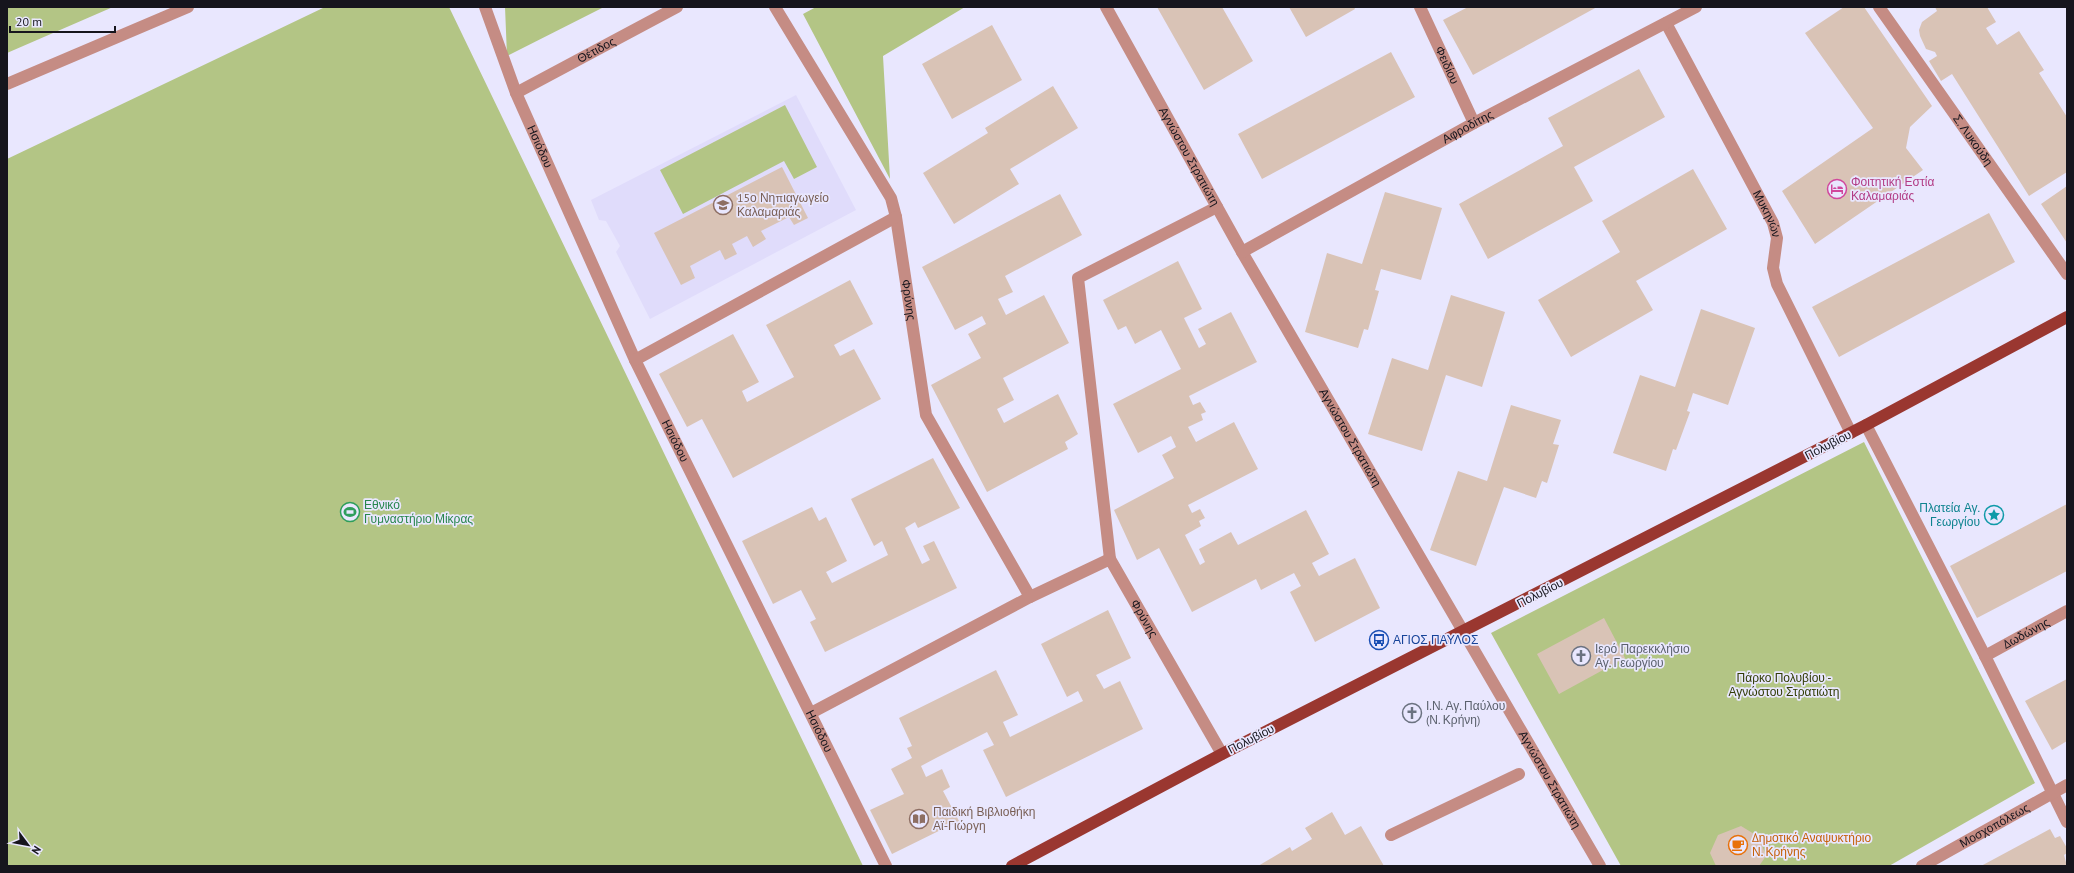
<svg xmlns="http://www.w3.org/2000/svg" width="2074" height="873" font-family="'PT Sans',sans-serif">
	<style>
		.built { fill: #e0dcfb }
		.green { fill: #b3c585 }
		.building { fill: #d9c3b6 }
		.lines { fill: none; stroke-linecap: round; stroke-linejoin: round }
		.minor { stroke: #c58c84; stroke-width: 12 }
		.major { stroke: #9a3730; stroke-width: 12 }
		.labels { text-anchor: middle; stroke-width: 3.5; stroke-linejoin: round; paint-order: stroke }
		.street-label { font-size: 12px; fill: #16151d; stroke: #e9e7fe }
		.hotel-label { font-size: 12px; fill: #b23c85; stroke: #e9e7fe; text-anchor: start }
		.education-label { font-size: 12px; fill: #785e54; stroke: #e9e7fe; text-anchor: start }
		.leisure-label { font-size: 12px; fill: #27864d; stroke: #e9e7fe; text-anchor: start }
		.culture-label { font-size: 12px; fill: #0d838f; stroke: #e9e7fe; text-anchor: end }
		.transit-label { font-size: 12px; fill: #164399; stroke: #e9e7fe; text-anchor: start }
		.worship-label { font-size: 12px; fill: #5b616d; stroke: #e9e7fe; text-anchor: start }
		.park-label { font-size: 12px; fill: #313c05; stroke: #e9e7fe }
		.food-label { font-size: 12px; fill: #c56008; stroke: #e9e7fe; text-anchor: start }
	</style>
	<rect width="100%" height="100%" fill="#e9e7fe"/>
	<!-- built -->
	<path class="built" d="M796 95 856 210 650 319 616 252 620 246 606 221 599 220 591 200Z"/>
	<!-- green -->
	<path class="green" d="M7 7H113L7 53Z
		M325 7H449L863 866H7V159Z
		M505 7H604L507 56Z
		M816 7H965L883 56 890 179 803 14Z
		M785 105 817 167 794 179 784 161 683 214 660 170Z
		M1864 442 2035 783 1889 866H1621L1491 633Z"/>
	<!-- building -->
	<path class="building" d="M1157 7H1222L1253 61 1204 90Z
		M1289 7H1354L1355 9 1306 37Z
		M1468 7H1597L1473 75 1443 20Z
		M1844 7H1864L1932 106 1910 127 1906 148 1923 170 1815 244 1782 191 1873 128 1805 33Z
		M1935 7H1987L1996 22 1986 28 1997 45 2019 31 2044 70 2039 73 2067 117V172L2029 196 1952 74 1941 81 1929 61 1937 56 1935 52 1926 49 1920 36 1919 30 1922 22 1937 11Z
		M992 25 1022 80 952 119 922 64Z
		M1391 52 1415 97 1262 179 1238 134Z
		M1639 69 1665 117 1574 167 1593 201 1488 259 1459 204 1563 146 1548 118Z
		M1053 86 1078 128 1010 169 1019 184 954 224 923 173 988 133 985 128Z
		M782 167 808 218 794 225 789 217 761 231 766 239 753 247 747 236 732 244 737 254 725 260 720 250 690 266 695 278 681 285 654 233Z
		M1693 169 1727 229 1636 281 1653 310 1571 357 1538 300 1620 252 1602 221Z
		M2067 186V243L2041 204Z
		M1385 192 1442 208 1421 280 1381 269 1375 290 1379 291 1368 330 1364 329 1358 348 1305 332 1327 253 1362 264Z
		M1060 194 1082 235 1005 276 1013 292 998 299 1006 315 1044 295 1069 343 1003 378 1014 400 997 409 1004 423 1058 394 1078 434 1065 442 1068 449 987 492 931 385 981 358 968 334 986 324 982 316 955 330 922 267Z
		M1989 213 2015 262 1839 357 1812 307Z
		M1178 261 1202 309 1184 318 1199 348 1206 344 1198 329 1231 312 1257 362 1189 396 1193 405 1200 402 1206 412 1201 414 1203 420 1188 427 1196 442 1234 422 1258 469 1188 505 1192 513 1200 509 1205 518 1199 521 1201 526 1185 535 1200 565 1205 562 1199 549 1231 532 1238 545 1306 510 1329 554 1312 563 1319 576 1355 558 1380 608 1315 642 1290 592 1301 586 1294 573 1261 590 1256 579 1192 612 1159 548 1137 560 1114 510 1174 478 1162 455 1176 447 1171 436 1138 453 1113 404 1181 369 1161 330 1135 344 1126 326 1118 330 1103 300Z
		M850 280 873 324 834 345 840 356 854 349 881 399 733 478 702 419 687 427 659 374 733 334 759 382 742 391 747 402 794 377 766 325Z
		M1451 295 1505 312 1482 387 1446 375 1422 451 1368 434 1392 358 1428 370Z
		M1701 309 1755 328 1728 405 1693 393 1687 411 1690 412 1676 450 1673 449 1666 471 1613 453 1640 375 1675 387Z
		M1511 405 1561 420 1553 444 1559 445 1547 483 1542 481 1536 498 1504 487 1476 566 1430 550 1458 471 1487 481Z
		M933 458 960 508 918 528 915 522 905 528 922 564 930 560 923 546 934 541 957 588 825 652 810 622 816 619 801 590 773 604 742 541 812 507 819 521 826 517 847 561 826 572 832 583 888 555 882 541 874 546 851 499Z
		M2067 504V571L1977 618 1950 566Z
		M1108 610 1131 658 1096 675 1104 689 1120 681 1143 729 1006 797 983 750 994 745 987 732 936 758 921 766 926 777 942 769 950 787 943 791 959 821 892 854 870 810 904 794 891 769 912 758 907 748 912 746 899 718 996 670 1018 715 1003 722 1010 737 1083 701 1078 691 1067 697 1041 644Z
		M1604 618 1625 658 1559 694 1537 654Z
		M2067 679V741L2052 750 2025 701Z
		M1332 812 1345 835 1361 826 1384 866H1258L1290 847 1292 851 1312 839 1305 828Z
		M1741 826 1759 837 1766 856 1759 866H1716L1710 853 1718 835Z
		M2050 829 2055 838 2060 836 2067 848V853L2064 855 2067 866H1981Z"/>
	<g class="lines">
		<!-- minor -->
		<g class="minor">
			<path id="s1" d="M485 7 516 93 635 360 886 866"/>
			<path id="s2" d="M775 7 891 198 896 217 926 415 1030 597"/>
			<path id="s3" d="M1106 7 1242 252 1600 866"/>
			<path id="s4" d="M1420 7 1474 123"/>
			<path id="s5" d="M1879 7 2067 274"/>
			<path id="s6" d="M1666 23 1773 223 1777 238 1773 268 1777 284 1851 433"/>
			<path d="M7 84 188 7"/>
			<path id="s7" d="M516 93 677 7"/>
			<path id="s8" d="M1242 252 1474 123 1696 7"/>
			<path d="M635 360 896 217"/>
			<path d="M1866 425 1985 656 2067 822"/>
			<path d="M1110 559 1078 278 1217 207"/>
			<path id="s9" d="M1985 656 2067 611"/>
			<path id="s10" d="M811 713 1030 597 1110 559 1222 754"/>
			<path d="M1391 835 1519 774"/>
			<path id="s11" d="M1922 866 2067 785"/>
		</g>
		<!-- major -->
		<path class="major" d="M1012 866 1222 754 1866 425 2067 317"/>
	</g>
	<!-- icons -->
	<defs>
		<symbol id="hotel-ring" viewBox="-11 -11 22 22"><circle r="9.5" fill="#e9e7fe" stroke="#d1479c" stroke-width="1.5"/><path d="M-6-4.5h1.5V1H6V5H4.5V3h-9V5H-6ZM-4 0a1.8 1.8 0 1 1 3.6 0ZM.5 0V-2.5h3Q6-2.5 6 0Z" fill="#d1479c"/></symbol>
		<symbol id="school-ring" viewBox="-11 -11 22 22"><circle r="9.5" fill="#e9e7fe" stroke="#8d6e63" stroke-width="1.5"/><path d="M0-5L7-2L0 1L-7-2ZM-4 1L0 2.5L4 1V4Q0 6-4 4Z" fill="#8d6e63"/></symbol>
		<symbol id="stadium-ring" viewBox="-11 -11 22 22"><circle r="9.5" fill="#e9e7fe" stroke="#2e9e5b" stroke-width="1.5"/><path d="M0-5a6.5 5 0 1 0 0 10a6.5 5 0 1 0 0-10ZM-3.5-1.8h7v3.6h-7Z" fill="#2e9e5b"/></symbol>
		<symbol id="sight-ring" viewBox="-11 -11 22 22"><circle r="9.5" fill="#e9e7fe" stroke="#0f9aa8" stroke-width="1.5"/><path d="M0-6L1.8-2.2L6-1.7L2.9 1.2L3.7 5.4L0 3.3L-3.7 5.4L-2.9 1.2L-6-1.7L-1.8-2.2Z" fill="#0f9aa8"/></symbol>
		<symbol id="bus-ring" viewBox="-11 -11 22 22"><circle r="9.5" fill="#e9e7fe" stroke="#1a4fb4" stroke-width="1.5"/><path d="M-5-6H5V4H4V6H2V4H-2V6H-4V4H-5ZM-3.5-4V0h7V-4ZM-3.5 1.2v1.5H-2V1.2ZM2 1.2v1.5H3.5V1.2Z" fill="#1a4fb4"/></symbol>
		<symbol id="church-ring" viewBox="-11 -11 22 22"><circle r="9.5" fill="#e9e7fe" stroke="#6b7280" stroke-width="1.5"/><path d="M-1.2-6h2.4v3.5h3.3v2.4h-3.3V6h-2.4V-.1h-3.3v-2.4h3.3Z" fill="#6b7280"/></symbol>
		<symbol id="library-ring" viewBox="-11 -11 22 22"><circle r="9.5" fill="#e9e7fe" stroke="#8d6e63" stroke-width="1.5"/><path d="M-6-4Q-3-5.5-.7-3.5V5Q-3 3-6 4ZM6-4Q3-5.5 .7-3.5V5Q3 3 6 4Z" fill="#8d6e63"/></symbol>
		<symbol id="cafe-ring" viewBox="-11 -11 22 22"><circle r="9.5" fill="#e9e7fe" stroke="#e8710a" stroke-width="1.5"/><path d="M-5.5-4.5H6V0H3Q3 3.5 0 3.5H-2.5Q-5.5 3.5-5.5 0ZM3-3.2v2h1.7v-2ZM-6 4.5H4V6H-6Z" fill="#e8710a"/></symbol>
	</defs>
	<g fill-rule="evenodd">
		<use href="#hotel-ring" x="1826" y="178" width="22" height="22"/>
		<use href="#school-ring" x="712" y="194" width="22" height="22"/>
		<use href="#stadium-ring" x="339" y="501" width="22" height="22"/>
		<use href="#sight-ring" x="1983" y="504" width="22" height="22"/>
		<use href="#bus-ring" x="1368" y="629" width="22" height="22"/>
		<use href="#church-ring" x="1570" y="645" width="22" height="22"/>
		<use href="#church-ring" x="1401" y="702" width="22" height="22"/>
		<use href="#library-ring" x="908" y="808" width="22" height="22"/>
		<use href="#cafe-ring" x="1727" y="834" width="22" height="22"/>
	</g>
	<g class="labels">
		<!-- street labels -->
		<g class="street-label">
			<text dy="4" stroke="none"><textPath href="#s7" startOffset="91">Θέτιδος</textPath></text>
			<text dy="4" stroke="none"><textPath href="#s4" startOffset="64">Φειδίου</textPath></text>
			<text dy="4" stroke="none"><textPath href="#s8" startOffset="258">Αφροδίτης</textPath></text>
			<text dy="4" stroke="none"><textPath href="#s5" startOffset="163">Σ. Λυκούδη</textPath></text>
			<text dy="4" stroke="none"><textPath href="#s1" startOffset="150">Ησιόδου</textPath></text>
			<text dy="4" stroke="none"><textPath href="#s3" startOffset="171">Αγνώστου Στρατιώτη</textPath></text>
			<text dy="4" stroke="none"><textPath href="#s6" startOffset="216">Μυκηνών</textPath></text>
			<text dy="4" stroke="none"><textPath href="#s2" startOffset="327">Φρύνης</textPath></text>
			<text dy="4" stroke="none"><textPath href="#s3" startOffset="495">Αγνώστου Στρατιώτη</textPath></text>
			<text dy="4" stroke="none"><textPath href="#s1" startOffset="474">Ησιόδου</textPath></text>
			<text transform="translate(1828 445) rotate(-27)" y="4">Πολυβίου</text>
			<text transform="translate(1540 593) rotate(-27)" y="4">Πολυβίου</text>
			<text dy="4" stroke="none"><textPath href="#s10" startOffset="405">Φρύνης</textPath></text>
			<text dy="4" stroke="none"><textPath href="#s9" startOffset="47">Δωδώνης</textPath></text>
			<text dy="4" stroke="none"><textPath href="#s1" startOffset="798">Ησιόδου</textPath></text>
			<text transform="translate(1251 739) rotate(-27)" y="4">Πολυβίου</text>
			<text dy="4" stroke="none"><textPath href="#s3" startOffset="891">Αγνώστου Στρατιώτη</textPath></text>
			<text dy="4" stroke="none"><textPath href="#s11" startOffset="83">Μοσχοπόλεως</textPath></text>
		</g>
		<!-- hotel labels -->
		<g class="hotel-label">
			<text x="1851" y="186">Φοιτητική Εστία<tspan x="1851" dy="14">Καλαμαριάς</tspan></text>
		</g>
		<!-- education labels -->
		<g class="education-label">
			<text x="737" y="202">15ο Νηπιαγωγείο<tspan x="737" dy="14">Καλαμαριάς</tspan></text>
			<text x="933" y="816">Παιδική Βιβλιοθήκη<tspan x="933" dy="14">Αϊ-Γιώργη</tspan></text>
		</g>
		<!-- leisure labels -->
		<g class="leisure-label">
			<text x="364" y="509">Εθνικό<tspan x="364" dy="14">Γυμναστήριο Μίκρας</tspan></text>
		</g>
		<!-- culture labels -->
		<g class="culture-label">
			<text x="1980" y="512">Πλατεία Αγ.<tspan x="1980" dy="14">Γεωργίου</tspan></text>
		</g>
		<!-- transit labels -->
		<g class="transit-label">
			<text x="1393" y="644">ΑΓΙΟΣ ΠΑΥΛΟΣ</text>
		</g>
		<!-- worship labels -->
		<g class="worship-label">
			<text x="1595" y="653">Ιερό Παρεκκλήσιο<tspan x="1595" dy="14">Αγ. Γεωργίου</tspan></text>
			<text x="1426" y="710">Ι.Ν. Αγ. Παύλου<tspan x="1426" dy="14">(Ν. Κρήνη)</tspan></text>
		</g>
		<!-- park labels -->
		<g class="park-label">
			<text x="1784" y="682">Πάρκο Πολυβίου -<tspan x="1784" dy="14">Αγνώστου Στρατιώτη</tspan></text>
		</g>
		<!-- food labels -->
		<g class="food-label">
			<text x="1752" y="842">Δημοτικό Αναψυκτήριο<tspan x="1752" dy="14">Ν. Κρήνης</tspan></text>
		</g>
	</g>
	<!-- border -->
	<rect width="2074" height="873" fill="none" stroke="#16151d" stroke-width="16"/>
	<!-- north arrow -->
	<g transform="translate(28 845) rotate(122)" stroke="#e9e7fe" stroke-width="3" paint-order="stroke">
	<path d="M0-3L7 15L0 10L-7 15Z" fill="#16151d"/>
	<text y="-6" font-size="11" font-weight="bold" text-anchor="middle" fill="#16151d">N</text>
	</g>
	<!-- scale -->
	<path d="M10 26v6h105v-6" fill="none" stroke="#16151d" stroke-width="2"/>
	<text x="16" y="26" font-size="12" fill="#16151d" stroke="#e9e7fe" stroke-width="3" paint-order="stroke">20 m</text>
</svg>
